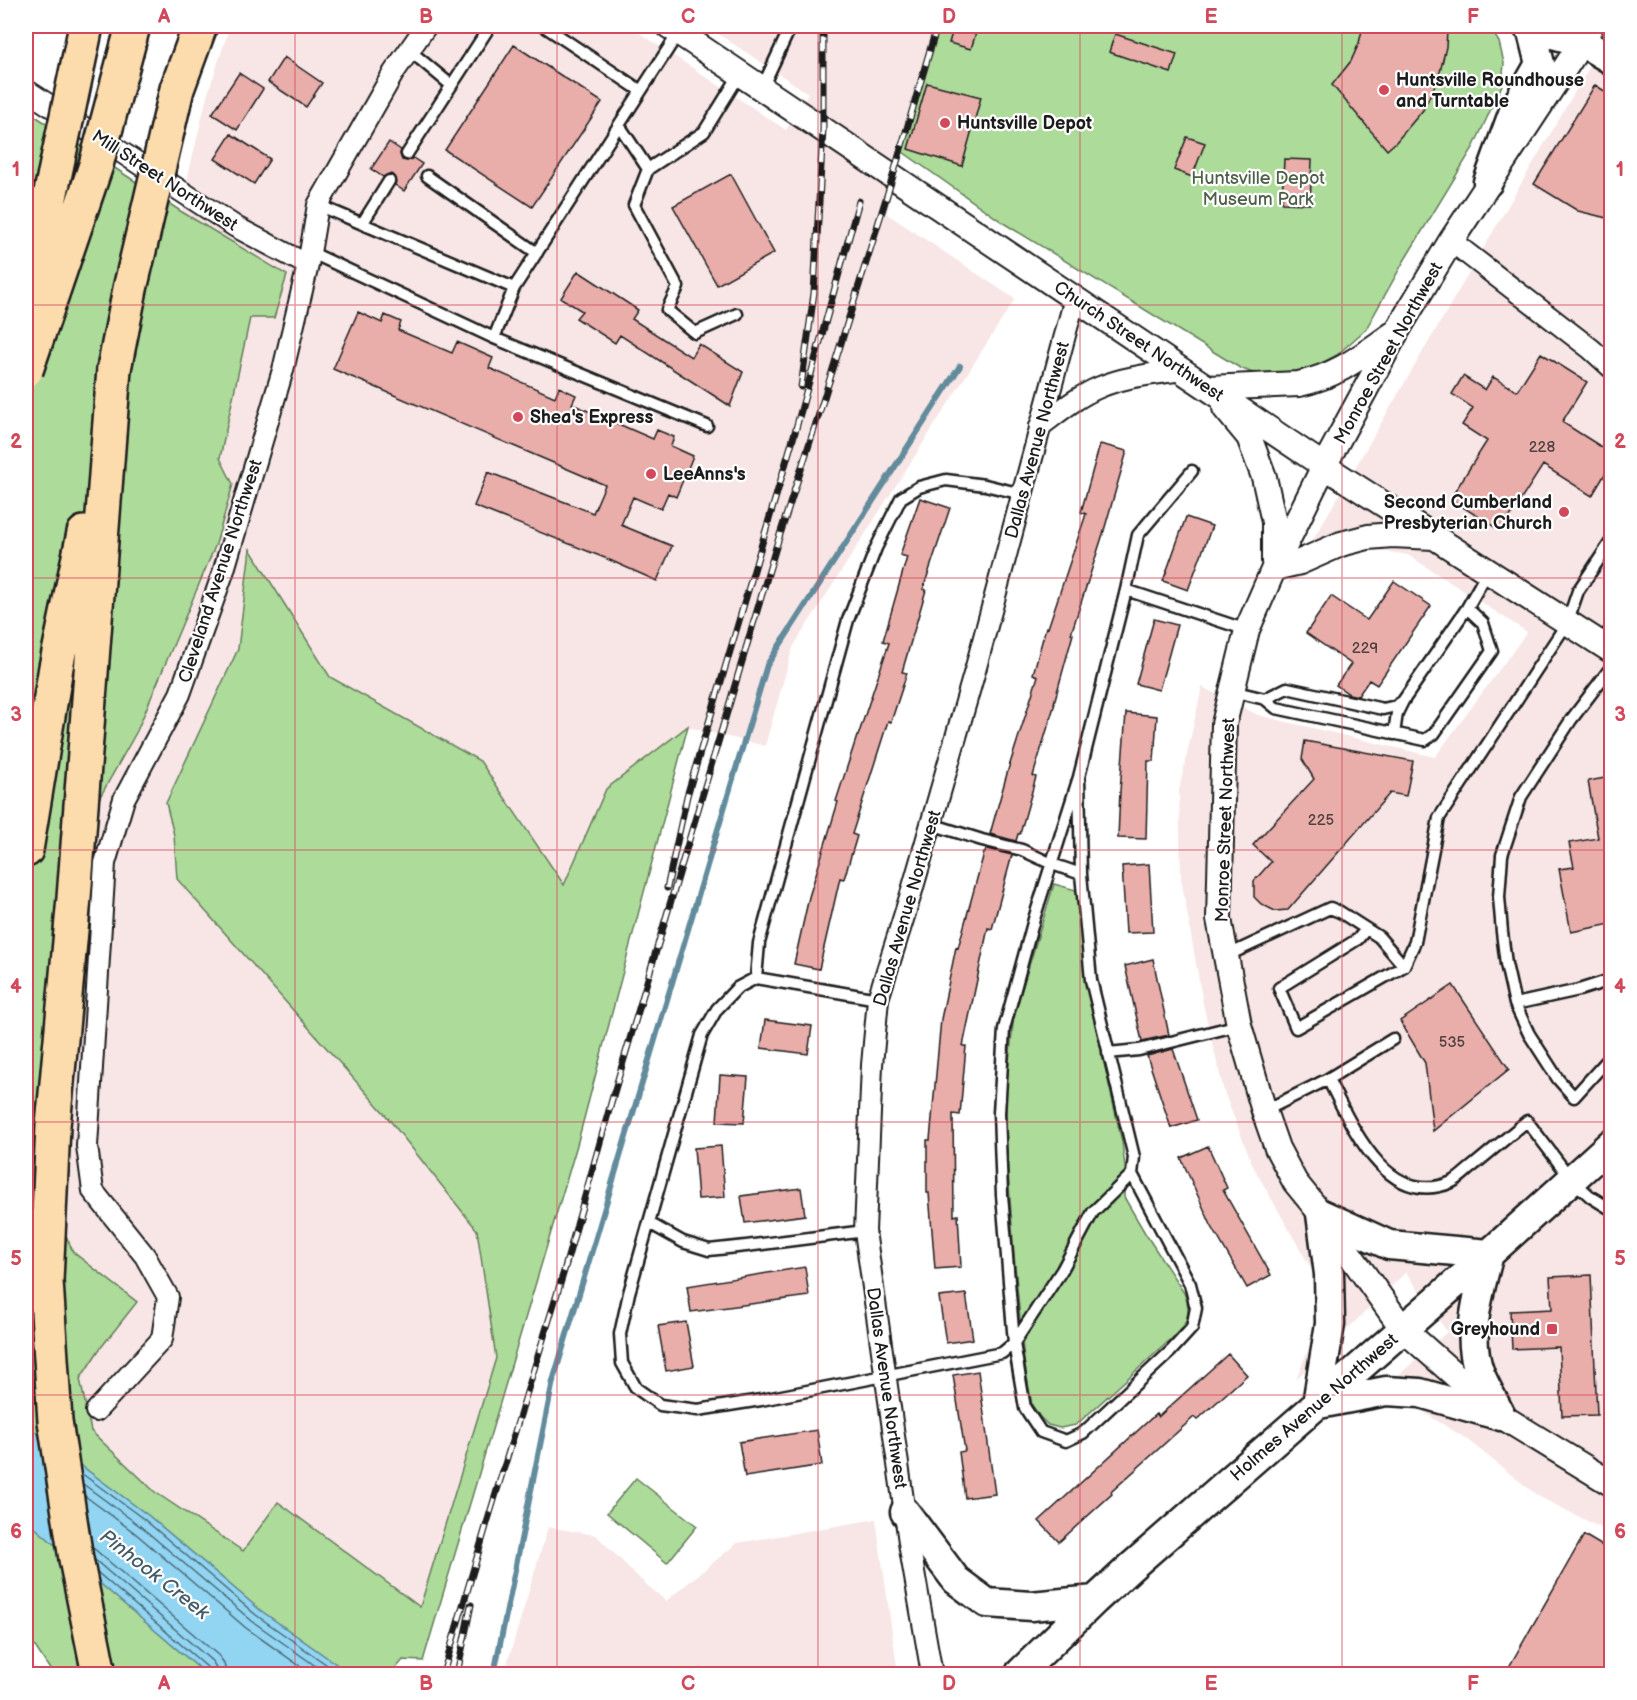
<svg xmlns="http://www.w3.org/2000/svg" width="1637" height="1700" font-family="'Balsamiq Sans',sans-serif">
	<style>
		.built { fill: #f8e6e6 }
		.green { fill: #addb9a; stroke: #647c5b; stroke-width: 1.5 }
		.water { fill: #91d5f2; stroke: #628b9c; stroke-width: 1.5 }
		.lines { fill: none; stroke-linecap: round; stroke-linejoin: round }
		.shore { stroke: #4b6672; stroke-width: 1.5 }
		.stream { stroke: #628b9c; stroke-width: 6 }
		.building { fill: #e9adaa; stroke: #1c1c1c; stroke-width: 1.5 }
		.service-casing { stroke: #1c1c1c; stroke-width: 15 }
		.minor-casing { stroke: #1c1c1c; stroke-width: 24 }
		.tertiary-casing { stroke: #1c1c1c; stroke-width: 28 }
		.secondary-casing { stroke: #1c1c1c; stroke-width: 33 }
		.motorway-casing { stroke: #1c1c1c; stroke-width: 38 }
		.service { stroke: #fff; stroke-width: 10 }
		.minor { stroke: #fff; stroke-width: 20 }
		.tertiary { stroke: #fff; stroke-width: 24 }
		.secondary { stroke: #fff; stroke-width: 28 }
		.motorway { stroke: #fcdcac; stroke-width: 33 }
		.rail-casing { stroke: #1c1c1c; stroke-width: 7 }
		.rail { stroke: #fff; stroke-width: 4.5; stroke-dasharray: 14; stroke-linecap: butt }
		.motorway-bridge-casing { stroke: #1c1c1c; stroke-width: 38; stroke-linecap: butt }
		.motorway-bridge { stroke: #fcdcac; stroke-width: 33 }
		.grid { fill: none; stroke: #d1495b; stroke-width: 1.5; stroke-opacity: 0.55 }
		.poi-dot { fill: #d1495b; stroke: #fff; stroke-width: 2 }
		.labels { text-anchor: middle; stroke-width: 4.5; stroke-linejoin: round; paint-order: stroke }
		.number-label { font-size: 15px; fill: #4f4040 }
		.poi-label { font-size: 18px; font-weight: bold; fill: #1c1c1c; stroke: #fff; text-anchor: start }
		.park-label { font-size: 18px; fill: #4f5f48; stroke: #fff }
		.street-label { font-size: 18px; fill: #1c1c1c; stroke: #fff }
		.water-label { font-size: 20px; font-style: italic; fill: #455d67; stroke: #fff }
		.neatline { fill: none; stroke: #d1495b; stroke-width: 2 }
		.grid-label { font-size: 20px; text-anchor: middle; font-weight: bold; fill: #d1495b }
	</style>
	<rect width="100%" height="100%" fill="#fff"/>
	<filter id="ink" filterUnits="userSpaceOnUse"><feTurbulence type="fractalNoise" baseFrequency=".0167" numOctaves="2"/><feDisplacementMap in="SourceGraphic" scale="12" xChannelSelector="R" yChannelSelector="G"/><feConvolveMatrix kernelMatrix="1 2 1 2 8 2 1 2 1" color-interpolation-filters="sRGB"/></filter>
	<g filter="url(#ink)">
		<!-- built -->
		<path class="built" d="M230 26H629L786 130 808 93 706 26H940L900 150 887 214 1015 299 793 647 765 746 688 727 606 789 564 885 480 761 330 677 250 550 238 649 166 803 174 835 177 879 384 1114 477 1230 496 1358 420 1607 278 1503 244 1551 155 1492 91 1431 80 1380 99 1350 137 1302 73 1252 34 1159 63 863 137 731 216 544 233 484 220 458 250 318 287 276 182 212 188 176 207 96Z
			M1611 30V1533L1538 1496 1465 1438 1384 1388 1447 1332 1406 1272 1296 1379 1318 1326 1313 1272 1254 1168 1224 1092 1203 1004 1181 878 1179 790 1202 687 1258 715 1435 757 1527 632 1408 555 1359 548 1324 561 1298 579 1287 584Z
			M876 1519 898 1674H504L548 1527 596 1535 641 1580 666 1601 737 1543Z"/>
		<!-- green -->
		<path class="green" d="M940 26H1489L1499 42 1504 63 1502 85 1474 146 1404 261 1366 329 1337 355 1314 367 1290 373H1253L1240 368 1005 224 900 150Z
			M26 110 182 212 287 275 274 318H250L220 458 233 484 216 544 137 731 63 863 34 1159 73 1252 137 1302 99 1350 80 1379 91 1431 155 1492 243 1551 278 1502 420 1607 496 1358 477 1230 384 1113 177 879 174 835 166 803 238 649 250 549 330 677 480 761 564 885 606 789 688 726 577 1145 423 1661 403 1660 391 1674H350L260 1610 149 1516 26 1425Z
			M1054 884 1076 890 1086 984 1122 1142 1125 1167 1124 1197 1145 1233 1184 1293C1190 1307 1190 1319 1179 1332L1076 1425 1060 1428 1048 1425 1040 1417 1032 1405 1024 1361 1014 1255 1006 1142V1090L1014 1015Z
			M636 1478 697 1526 667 1563 607 1513Z
			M26 1520 206 1674H53L26 1633Z"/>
		<!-- water -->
		<path class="water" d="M26 1425 149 1516 260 1610 350 1674H206L26 1520Z"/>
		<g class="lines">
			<!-- shore -->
			<path class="shore" d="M81 1473 145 1520 256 1615 340 1674
				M83 1484 140 1526 252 1621 327 1674
				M85 1496 135 1533 246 1628 311 1674
				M92 1547 219 1656 224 1663 226 1674
				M95 1560 213 1662 216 1668 217 1674
				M97 1572 207 1667 210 1674"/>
			<!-- stream -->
			<path class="stream" d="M494 1674 553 1381 767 665 960 366"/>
		</g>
		<!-- building -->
		<path class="building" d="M954 26H978L971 49 949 43Z
			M1363 26 1447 31 1446 47 1440 72 1434 87 1423 110 1396 142 1387 150 1332 85 1351 61 1359 43Z
			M1115 34 1177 54 1171 73 1109 52Z
			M514 45 602 102 532 207 445 150Z
			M284 57 322 83 306 107 268 82Z
			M239 73 263 89 237 130 212 114Z
			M927 83 981 97 962 166 908 149Z
			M1595 85 1611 95V219L1578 211 1534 184Z
			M231 134 270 159 254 184 215 159Z
			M1187 137 1205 143 1192 177 1174 170Z
			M389 142 401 150 400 154 402 160 407 161 413 158 422 164 404 191 395 185 396 181 393 175 389 174 383 177 371 169Z
			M1284 159 1312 160 1310 204 1282 203Z
			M731 174 774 253 717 285 673 206Z
			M578 271 638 310 632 319 691 357 699 344 743 372 730 406 620 335 615 343 576 318 582 311 561 298Z
			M358 312 382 323 385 315 401 322 398 330 452 353 457 342 493 358 489 368 555 397 559 387 576 395 572 404 653 439 657 430 674 437 671 446 693 456 676 497 668 493 661 509 633 497 621 525 672 546 657 581 605 558 474 506 488 472 593 513 605 485 333 369Z
			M1541 353 1587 382 1562 422 1611 453V464L1592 496 1543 465 1501 531 1450 499 1487 441 1462 425 1473 408 1452 394 1463 376 1485 390 1493 377 1517 391Z
			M1100 444 1127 451 1103 534 1071 634H1073L1054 703H1055L1033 776 1036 777 1020 834H1018L1016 841 990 834 1008 770 1038 676 1033 674 1046 627 1048 628 1086 514 1081 512Z
			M920 498 950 508 923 589 926 590 902 672 907 673 891 722 888 721 852 834 857 836 844 879 840 878 819 969 794 964 809 897 838 802 836 801 857 736H858L889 643 883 641 907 557 900 555Z
			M1186 517 1212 526 1188 590 1163 581Z
			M1394 581 1431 606 1377 685 1369 680 1358 696 1349 694 1336 685 1351 664 1306 633 1331 596 1367 620Z
			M1154 619 1177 625 1159 690 1136 684Z
			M1126 713 1157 716 1154 761H1148L1146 839 1118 838 1120 791Z
			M1305 741 1413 761 1406 796 1390 793 1288 910 1275 911 1261 904 1254 897V881L1271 862 1253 845 1314 779 1302 759Z
			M1611 777V924L1571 932 1559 869 1574 867 1569 843 1598 838 1588 781Z
			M986 849 1012 855 992 929 988 928 963 1046H966L960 1115 953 1114 954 1216 958 1215 961 1267 935 1269 929 1193H927V1140H930L941 1019 956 947 958 948 984 853H985Z
			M1149 864 1153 932 1126 933 1122 866Z
			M1153 959 1169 1035 1142 1041 1125 966Z
			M1453 985 1509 1069 1433 1131 1425 1063 1400 1021Z
			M765 1020 812 1026 808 1054 761 1048Z
			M1173 1049 1197 1120 1171 1128 1147 1056Z
			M720 1075 748 1077 744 1123 717 1122Z
			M721 1146 725 1197 698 1199 694 1148Z
			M1208 1146 1227 1188 1223 1190 1271 1275 1247 1288 1211 1225 1181 1158Z
			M801 1188 805 1215 745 1223 741 1196Z
			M805 1267 809 1296 691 1312 687 1286Z
			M1591 1275 1597 1415 1562 1416 1559 1347 1512 1349 1510 1311 1552 1309 1550 1277Z
			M966 1294 973 1339 946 1343 939 1297Z
			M686 1322 694 1366 666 1371 658 1326Z
			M1228 1354 1247 1375 1197 1420 1194 1417 1111 1492 1112 1494 1059 1542 1039 1521 1156 1414 1158 1417Z
			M978 1371 995 1494 965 1498 959 1452 965 1451 953 1375Z
			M817 1430 822 1465 745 1477 739 1442Z
			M1584 1535 1611 1551V1674H1505Z"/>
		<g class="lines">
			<defs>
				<path id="service" d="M544 26 641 91
					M679 32 514 288 494 338 707 426
					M409 50 451 85
					M762 88 791 26
					M619 125 648 169 704 132 740 74
					M407 154 490 26
					M648 169 634 205 678 287 667 310 695 333 737 314
					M427 176 537 253
					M318 205 514 288
					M362 224 389 181
					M310 252 494 338
					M1126 590 1247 630
					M1467 608 1483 623 1492 651 1434 734 1425 740 1276 708 1265 699 1287 688 1383 709 1396 706 1403 701 1467 608 1488 571
					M1601 644 1612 627
					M1612 666 1571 720 1521 797 1502 855 1499 897 1502 932 1506 964 1515 1004 1529 1034 1558 1079 1574 1097 1612 1055
					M1232 691 1265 699
					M1394 734 1397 713 1403 701
					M1079 777 1081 874 1091 980 1134 1157 1132 1174 1190 1284 1196 1308 1192 1328 1171 1351 1083 1433 1066 1441 1041 1432 1025 1408 1014 1343 1002 1195 999 1113 1004 1029 1034 919 1079 777 1126 590 1138 535 1192 471
					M931 824 982 840 1022 850 1052 864 1081 874
					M1226 956 1330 908 1340 912 1379 937 1404 966 1296 1028 1279 988 1358 939 1366 929
					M1404 966 1415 942 1439 818 1567 623 1578 591 1612 540
					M756 978 759 943 848 620 876 548 901 498 919 487 946 480 985 485 1022 494
					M878 999 756 978 737 988 717 1009 702 1035 629 1293 620 1334 622 1363 636 1388 660 1405 698 1410 761 1400 1002 1353 1014 1343 1062 1270 1093 1212 1132 1174
					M1515 1004 1579 990 1604 982 1612 983
					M1108 1053 1139 1050 1239 1025
					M1328 1079 1393 1039
					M1264 1111 1328 1079C1351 1124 1386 1210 1452 1182 1459 1179 1467 1170 1474 1165 1491 1151 1509 1136 1527 1121L1571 1179 1591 1197 1609 1208
					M649 1223 683 1242 709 1250 746 1246 865 1231"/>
				<path id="minor" d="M26 90 236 227 308 265
					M1451 241 1591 349 1612 368
					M1040 426C1059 412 1078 396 1100 387 1126 376 1154 374 1182 370
					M96 1411 162 1339 168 1297 145 1256 93 1191 87 1146 105 863 124 799 180 694 223 573 283 370 308 265 318 205 394 72 426 26
					M932 1674 910 1549 865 1231 872 1065 878 999 911 894 976 667 1075 298"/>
				<path id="tertiary" d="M669 26 1324 466 1612 651
					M1591 26 1582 42 1451 241 1397 331 1324 466 1274 568 1247 630 1224 724 1219 919 1239 1025 1264 1111 1277 1148 1295 1182 1321 1214 1403 1329 1501 1416 1612 1484
					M1208 388 1299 384C1339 375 1360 357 1393 334
					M1225 408 1249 437 1264 477 1274 522V562
					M1274 568 1300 562 1341 544 1368 537 1392 535 1434 537"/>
				<path id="secondary" d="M1527 26 1531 28 1582 42 1612 60
					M1488 182 1515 108 1540 64 1531 28
					M1321 1214 1389 1245 1489 1254
					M1489 1254C1479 1293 1465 1334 1480 1374 1486 1388 1494 1402 1501 1416
					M1317 1404 1330 1324 1329 1274 1321 1214
					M1319 1404 1386 1391 1420 1393 1501 1416
					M905 1512 956 1580 987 1603 1031 1606 1095 1600
					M1019 1674 1095 1600 1131 1567 1489 1254 1612 1143"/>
				<path id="motorway" d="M26 850 56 667 84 533
					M99 1674 76 1559 55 1421 46 1281 53 1126 74 898 114 369"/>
			</defs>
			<!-- service casing -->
			<use href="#service" class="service-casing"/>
			<!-- minor casing -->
			<use href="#minor" class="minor-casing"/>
			<!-- tertiary casing -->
			<use href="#tertiary" class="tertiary-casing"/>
			<!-- secondary casing -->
			<use href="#secondary" class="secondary-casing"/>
			<!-- motorway casing -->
			<use href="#motorway" class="motorway-casing"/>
			<!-- service -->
			<use href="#service" class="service"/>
			<!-- minor -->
			<use href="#minor" class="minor"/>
			<!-- tertiary -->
			<use href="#tertiary" class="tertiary"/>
			<!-- secondary -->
			<use href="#secondary" class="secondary"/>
			<!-- motorway -->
			<use href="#motorway" class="motorway"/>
			<defs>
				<path id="rail" d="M801 387 814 293 823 129V26
					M667 888 687 796 795 432 859 201
					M443 1674 487 1523 564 1271 613 1096 776 547 818 417 893 176 937 26
					M457 1674 471 1605"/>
			</defs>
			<!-- rail casing -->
			<use href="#rail" class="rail-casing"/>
			<!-- rail -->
			<use href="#rail" class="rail"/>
			<defs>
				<path id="motorway-bridge" d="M31 303 50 197 86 26
					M114 369 130 289 177 89 200 26
					M26 370 96 165 133 26"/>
			</defs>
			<!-- motorway-bridge casing -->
			<use href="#motorway-bridge" class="motorway-bridge-casing"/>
			<!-- motorway-bridge -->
			<use href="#motorway-bridge" class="motorway-bridge"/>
		</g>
	</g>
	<!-- grid -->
	<path class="grid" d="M295 26V1674M557 26V1674M818 26V1674M1080 26V1674M1342 26V1674M26 305H1612M26 578H1612M26 850H1612M26 1122H1612M26 1395H1612"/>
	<!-- markers -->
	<g class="poi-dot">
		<circle cx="1384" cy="90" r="6"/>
		<circle cx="945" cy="123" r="6"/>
		<circle cx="518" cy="417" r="6"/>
		<circle cx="651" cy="474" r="6"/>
		<circle cx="1564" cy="512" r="6"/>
		<rect x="1546" y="1323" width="12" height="12" rx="3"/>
	</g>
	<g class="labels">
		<!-- number labels -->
		<g class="number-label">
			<text x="1542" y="452">228</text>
			<text x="1365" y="653">229</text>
			<text x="1321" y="825">225</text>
			<text x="1452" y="1047">535</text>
		</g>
		<!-- poi labels -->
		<g class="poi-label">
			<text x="1396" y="86">Huntsville Roundhouse<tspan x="1396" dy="21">and Turntable</tspan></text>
			<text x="957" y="129">Huntsville Depot</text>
			<text x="530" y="423">Shea's Express</text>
			<text x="663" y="480">LeeAnns's</text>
			<text x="1552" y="508" text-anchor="end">Second Cumberland<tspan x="1552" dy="21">Presbyterian Church</tspan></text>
			<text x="1540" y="1335" text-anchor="end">Greyhound</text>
		</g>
		<!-- park labels -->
		<g class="park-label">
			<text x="1258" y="184">Huntsville Depot<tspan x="1258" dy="21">Museum Park</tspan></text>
		</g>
		<!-- street labels -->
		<g class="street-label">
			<text transform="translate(165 180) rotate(33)" y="6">Mill Street Northwest</text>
			<text transform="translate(1139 341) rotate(34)" y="6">Church Street Northwest</text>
			<text transform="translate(1388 353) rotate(-61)" y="6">Monroe Street Northwest</text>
			<text transform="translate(1037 440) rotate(-75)" y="6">Dallas Avenue Northwest</text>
			<text transform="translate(220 571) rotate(-72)" y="6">Cleveland Avenue Northwest</text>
			<text transform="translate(1225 820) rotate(-88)" y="6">Monroe Street Northwest</text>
			<text transform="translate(907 908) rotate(-74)" y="6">Dallas Avenue Northwest</text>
			<text transform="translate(887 1388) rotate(82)" y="6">Dallas Avenue Northwest</text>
			<text transform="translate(1314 1407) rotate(-41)" y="6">Holmes Avenue Northwest</text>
		</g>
		<!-- water labels -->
		<g class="water-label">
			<text transform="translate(155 1574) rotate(38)" y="7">Pinhook Creek</text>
		</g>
	</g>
	<!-- margin -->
	<rect width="1637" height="1700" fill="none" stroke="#fff" stroke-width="66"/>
	<rect x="33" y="33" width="1571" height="1634" class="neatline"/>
	<g class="grid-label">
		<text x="164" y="23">A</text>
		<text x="426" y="23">B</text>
		<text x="688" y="23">C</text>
		<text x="949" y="23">D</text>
		<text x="1211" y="23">E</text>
		<text x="1473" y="23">F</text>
		<text x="16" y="176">1</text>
		<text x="1620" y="176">1</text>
		<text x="16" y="448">2</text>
		<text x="1620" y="448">2</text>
		<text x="16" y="721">3</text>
		<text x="1620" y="721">3</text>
		<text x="16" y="993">4</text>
		<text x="1620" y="993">4</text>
		<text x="16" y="1265">5</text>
		<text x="1620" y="1265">5</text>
		<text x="16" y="1538">6</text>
		<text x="1620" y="1538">6</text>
		<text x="164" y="1690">A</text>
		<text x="426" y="1690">B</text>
		<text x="688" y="1690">C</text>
		<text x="949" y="1690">D</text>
		<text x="1211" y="1690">E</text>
		<text x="1473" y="1690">F</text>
	</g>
</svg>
